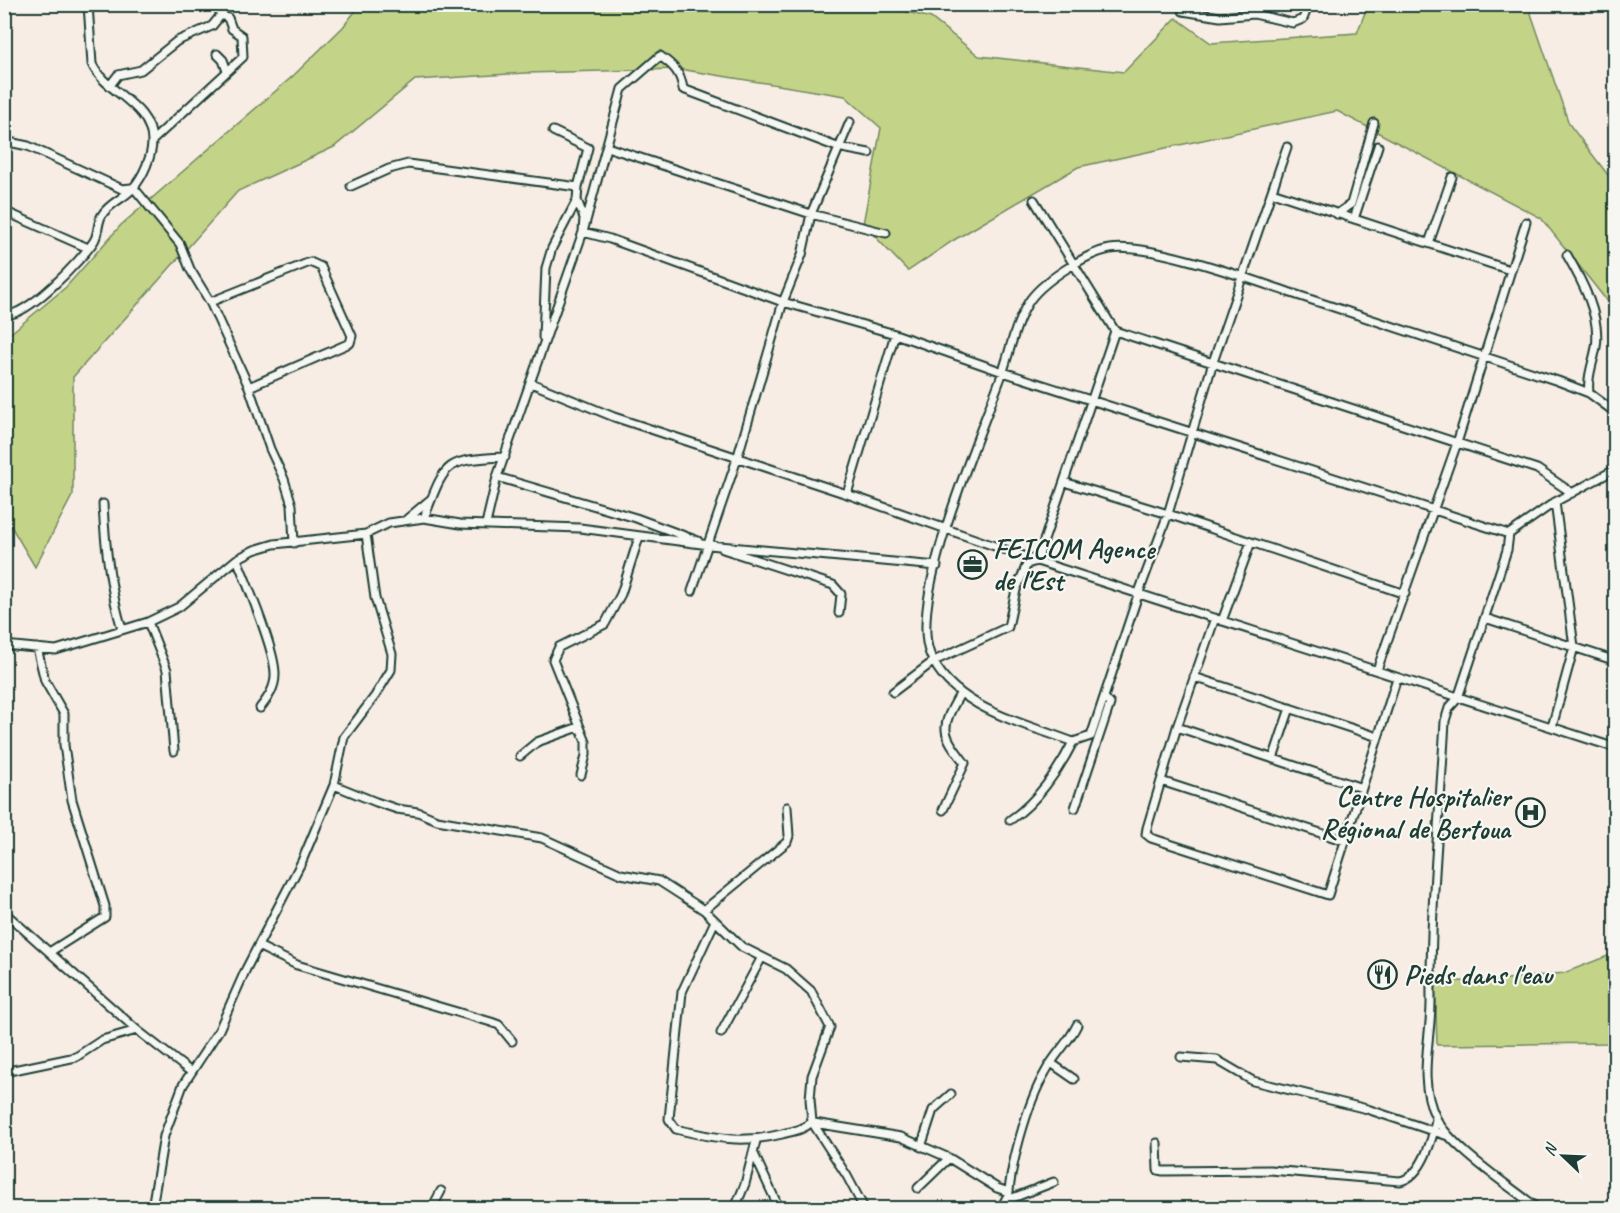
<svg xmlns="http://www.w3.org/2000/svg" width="1620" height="1213" font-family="Caveat,sans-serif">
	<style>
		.green { fill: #c3d489; stroke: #71885e; stroke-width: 1.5 }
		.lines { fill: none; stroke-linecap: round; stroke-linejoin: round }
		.street-casing { stroke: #1f3d34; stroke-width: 11 }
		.street { stroke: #f6f6f2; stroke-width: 7 }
		.labels { text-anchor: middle; stroke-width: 4.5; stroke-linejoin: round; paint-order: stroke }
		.poi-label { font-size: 28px; font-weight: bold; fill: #1f3d34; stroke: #f6f6f2; text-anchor: start }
	</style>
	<rect width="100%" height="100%" fill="#f7ede4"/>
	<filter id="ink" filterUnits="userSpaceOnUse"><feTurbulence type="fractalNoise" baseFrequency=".0167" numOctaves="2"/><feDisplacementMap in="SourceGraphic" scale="12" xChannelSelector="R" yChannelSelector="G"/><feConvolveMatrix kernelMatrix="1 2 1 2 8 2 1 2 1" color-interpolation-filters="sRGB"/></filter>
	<g filter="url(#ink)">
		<!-- green -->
		<path class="green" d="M360 5H879L931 18 979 56 1124 72 1176 18 1211 43 1357 33 1368 5H1528L1569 124 1615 184V311L1541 218 1337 111 1078 167 954 240 908 271 863 224 881 128 845 96 679 69 526 73 415 80 334 147 238 191 73 377V494L35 567 5 516V338L66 287 121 225 293 76 343 27Z
			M1615 953V1043L1437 1045 1435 980 1480 982 1564 973Z"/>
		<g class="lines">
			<defs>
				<path id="street" d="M1183 11 1220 17 1254 14 1293 23 1303 19 1309 4
					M217 54 223 60 227 71
					M111 84 118 75 141 70 177 41 212 26 221 15 222 4
					M4 141 28 146 122 189 131 188
					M152 141 243 57 242 36 232 29 228 18 221 15
					M607 147 811 214 886 233
					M351 186 389 169 408 164 578 187
					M134 188 180 244 190 269 210 302 249 387 270 449 284 479 292 505 294 543
					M1272 192 1510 270
					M577 200 584 218 583 232 610 239 783 302 895 334 1003 372 1509 534
					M1034 200 1115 331 1537 469 1572 493
					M4 211 88 248
					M1337 214 1351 204 1374 123
					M1354 219 1378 146
					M1429 243 1452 177
					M1567 255C1582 281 1601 316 1596 347 1593 364 1587 376 1589 393
					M210 302 310 262 321 267 352 336 350 343 249 387
					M4 314C24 321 83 258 94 241 99 233 97 223 102 215 109 203 125 198 133 188 143 177 152 156 152 142 152 104 105 93 92 64L88 4
					M543 337 546 268 552 248 577 200 578 187 588 148 553 131
					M531 383 614 417 847 494 1037 561 1616 748
					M497 477 636 518 698 541
					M1064 482 1168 514 1405 594
					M847 494 895 334
					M103 504C105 545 110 589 122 629
					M424 518C446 462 443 460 505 457
					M407 519 431 499
					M486 524 497 477 583 232 622 89 660 56C673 65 681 73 683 89L837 147 869 153
					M723 549 833 585 841 594 839 613
					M237 559C247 584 276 652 275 675 275 688 268 698 260 708
					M692 591 737 459 783 302 802 255 811 214 850 122
					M1215 618 1177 727 1147 828 1146 834 1151 838 1328 895 1397 678
					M1485 618 1616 661
					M1222 621 1251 542
					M148 622 167 670 174 751
					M4 645 56 650 148 622 179 607 237 559 254 550 274 544 366 534
					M37 648 45 681 64 714V745L72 800 105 906V917L51 951
					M1377 670 1457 443 1526 222
					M1194 677 1378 737
					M893 692 934 661 1008 627 1016 590 1027 564 1037 561 1115 331
					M1104 697 1091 736 1073 742C1024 723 952 708 930 654 908 599 980 435 1001 377 1010 352 1014 326 1028 303 1040 283 1086 253 1110 249 1150 243 1247 278 1288 292 1378 321 1468 351 1558 381L1589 393 1616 413
					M1177 727 1362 788
					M1552 727 1574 647 1555 502
					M520 756 537 742 579 727
					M1273 759 1290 708
					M581 775 586 755V742L553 660 559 647 605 624 621 594 639 537
					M1161 781 1345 841
					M334 785 376 802 397 809 418 812 437 820 542 838 621 874 659 881 704 910 742 947 786 969 811 991 830 1027 812 1076 810 1099 812 1122 847 1176 864 1208
					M1075 808 1110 704 1104 697 1138 595 1168 514 1213 362 1287 147
					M943 810 965 763C941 732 940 729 960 694
					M1010 820C1036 803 1059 770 1073 742
					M704 910 787 842 789 836 787 807
					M4 912 137 1030 191 1072
					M715 921 682 992 669 1119 676 1129C713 1138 744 1144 782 1134 794 1131 803 1130 812 1122
					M258 946 297 965 491 1022 499 1025 512 1041
					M721 1033 762 957
					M1181 1057 1217 1060 1253 1081 1367 1109 1448 1136
					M1051 1063 1074 1079
					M4 1072 76 1057 102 1040 137 1030
					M814 1123 901 1137 949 1158 997 1188 1009 1192
					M1157 1143 1158 1170 1163 1171 1270 1170 1400 1181C1422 1177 1433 1138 1436 1119
					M921 1147 933 1110 951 1094
					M754 1154 779 1208
					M918 1188 949 1158
					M1008 1204 1010 1199 1054 1182
					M152 1208 164 1136 183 1085 219 1030 246 969 302 861 334 785 344 737 375 696 391 670 392 654 375 598 366 534 389 523 424 518 460 524 580 528 709 545 937 566
					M432 1208 441 1191
					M735 1208 745 1184 756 1141
					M1001 1208 1007 1197
					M1008 1208C1008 1171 1027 1103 1046 1071 1055 1054 1069 1042 1077 1025
					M1537 1208C1510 1186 1451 1148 1436 1118 1417 1080 1431 1042 1431 1002 1430 908 1440 814 1445 721L1449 708 1458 698 1507 550 1509 534 1555 502 1616 469
					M1607 1208 1616 1198"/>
			</defs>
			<!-- street casing -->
			<use href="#street" class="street-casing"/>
			<!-- street -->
			<use href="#street" class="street"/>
		</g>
	</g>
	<!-- icons -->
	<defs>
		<symbol id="office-ring" viewBox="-11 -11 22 22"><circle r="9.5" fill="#f6f6f2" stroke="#1f3d34" stroke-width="1.5"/><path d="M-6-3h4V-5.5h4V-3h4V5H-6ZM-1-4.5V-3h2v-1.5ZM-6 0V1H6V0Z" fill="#1f3d34"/></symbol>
		<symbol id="hospital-ring" viewBox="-11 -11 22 22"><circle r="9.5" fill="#f6f6f2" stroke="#1f3d34" stroke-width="1.5"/><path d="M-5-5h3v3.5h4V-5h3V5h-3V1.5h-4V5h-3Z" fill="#1f3d34"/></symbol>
		<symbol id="restaurant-ring" viewBox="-11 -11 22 22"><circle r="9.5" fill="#f6f6f2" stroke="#1f3d34" stroke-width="1.5"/><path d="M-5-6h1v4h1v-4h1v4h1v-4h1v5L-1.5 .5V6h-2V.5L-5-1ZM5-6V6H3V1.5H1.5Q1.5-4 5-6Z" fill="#1f3d34"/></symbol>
	</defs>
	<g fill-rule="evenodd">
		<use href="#office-ring" x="956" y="548" width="33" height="33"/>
		<use href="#hospital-ring" x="1514" y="796" width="33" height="33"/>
		<use href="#restaurant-ring" x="1366" y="958" width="33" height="33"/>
	</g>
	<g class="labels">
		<!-- poi labels -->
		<g class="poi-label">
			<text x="993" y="558">FEICOM Agence<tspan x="993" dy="32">de l'Est</tspan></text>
			<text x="1510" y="806" text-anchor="end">Centre Hospitalier<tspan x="1510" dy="32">Régional de Bertoua</tspan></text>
			<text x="1404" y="984">Pieds dans l'eau</text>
		</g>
	</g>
	<!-- margin -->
	<rect width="1620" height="1213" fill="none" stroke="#f6f6f2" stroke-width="24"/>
	<rect x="12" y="12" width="1596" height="1189" fill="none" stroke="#1f3d34" stroke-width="2" filter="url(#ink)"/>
	<!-- north arrow -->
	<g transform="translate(1563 1156) rotate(293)" stroke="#f6f6f2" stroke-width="4.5" paint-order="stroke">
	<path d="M0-4.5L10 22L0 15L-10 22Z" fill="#1f3d34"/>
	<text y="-9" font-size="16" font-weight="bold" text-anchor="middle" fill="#1f3d34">N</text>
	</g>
</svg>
